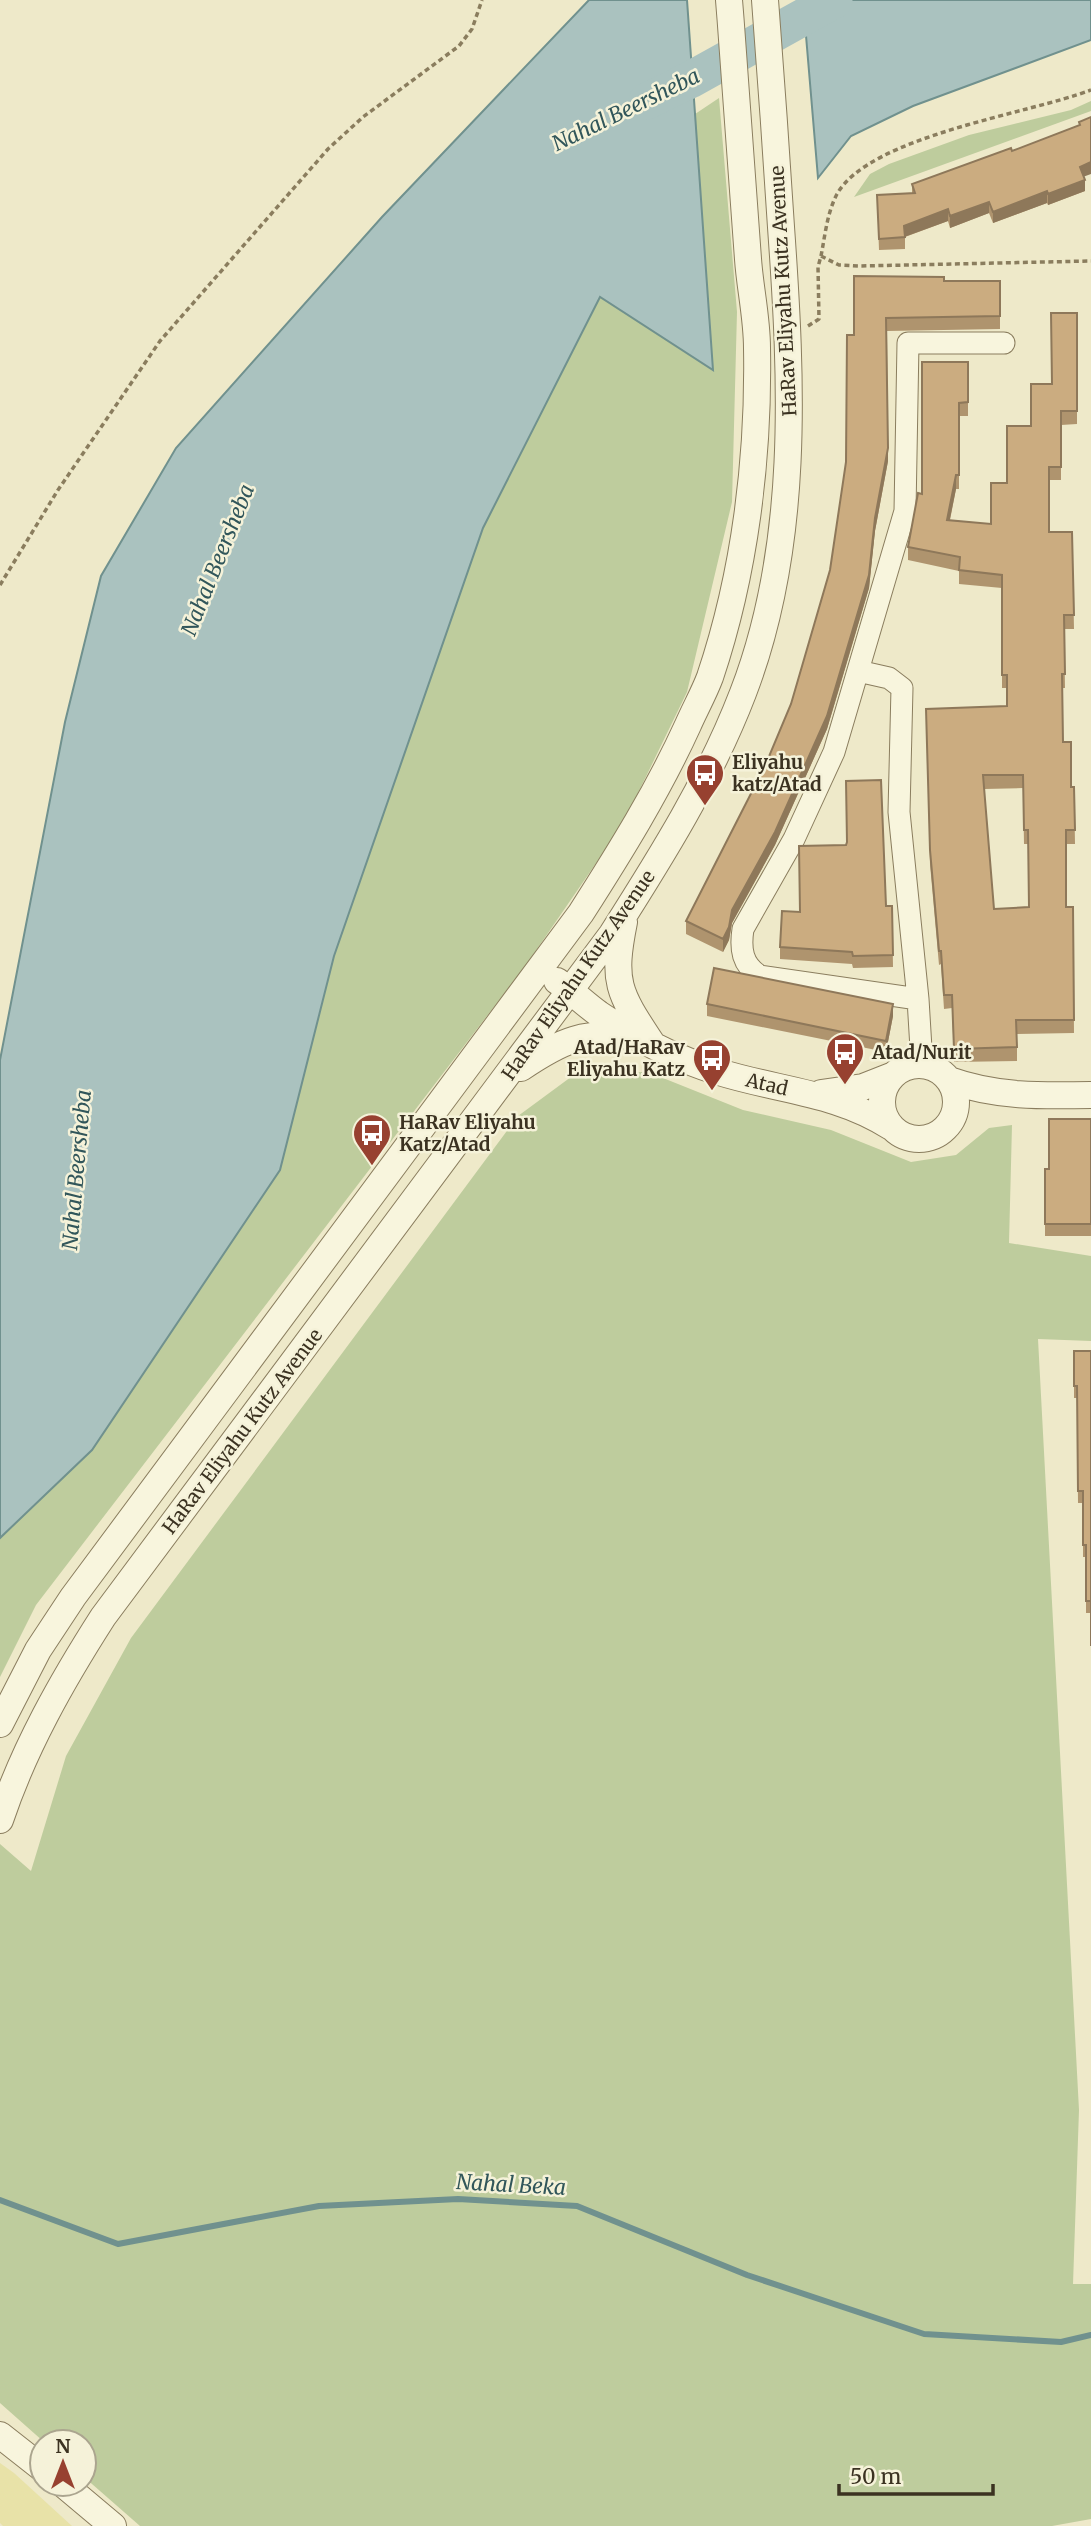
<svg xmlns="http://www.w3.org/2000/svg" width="1091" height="2526" font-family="Merriweather,serif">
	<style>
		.green { fill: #becc9d }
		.sand { fill: #e8e2a8 }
		.water { fill: #aac2bf; stroke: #70918e; stroke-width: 2 }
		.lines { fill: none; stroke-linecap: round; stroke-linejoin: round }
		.stream { stroke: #70918e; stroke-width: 6 }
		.river { stroke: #aac2bf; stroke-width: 37 }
		.minor-casing { stroke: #8a7d5e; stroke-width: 23 }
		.tertiary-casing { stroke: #8a7d5e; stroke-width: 28 }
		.path { stroke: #8a7d5e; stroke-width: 3.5; stroke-dasharray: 5 3.5; stroke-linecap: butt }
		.minor { stroke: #f8f5dd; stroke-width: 21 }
		.tertiary { stroke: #f8f5dd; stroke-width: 26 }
		.wall { fill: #af946e; fill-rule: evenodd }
		.shaded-wall { fill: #8e785a }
		.building { fill: #cbac80; stroke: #8e785a; stroke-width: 2; fill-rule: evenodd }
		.labels { text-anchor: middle; stroke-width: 5; stroke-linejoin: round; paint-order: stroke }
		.street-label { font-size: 19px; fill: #3b3221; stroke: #f5f2d9 }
		.poi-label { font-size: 19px; font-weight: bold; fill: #3b3221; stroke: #f5f2d9; text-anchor: start }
		.water-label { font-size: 21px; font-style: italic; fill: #31565a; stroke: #f5f2d9 }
	</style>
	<rect width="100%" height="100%" fill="#eee9c9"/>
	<!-- green -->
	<path class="green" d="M719 98 737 312 732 502 687 692 623 824 526 965 36 1605 0 1677V1538L92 1450 334 956 362 876 583 189Z
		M1091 101V111L854 197 870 174 889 164 969 135 1071 110Z
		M648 1072 743 1110 831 1130 911 1162 956 1155 989 1128 1012 1125 1009 1243 1091 1256V1341L1038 1339 1079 2110 1073 2284H1091V2519L1052 2526H140L84 2477V2442H44L0 2403V1844L31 1871 66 1756 131 1638 518 1116 575 1074Z"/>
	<!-- sand -->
	<path class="sand" d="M0 2463 14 2473 72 2526H3L0 2523Z"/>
	<!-- water -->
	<path class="water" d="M589 0H687L713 370 600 297 483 528 334 956 280 1170 92 1450 0 1538V1060L65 722 101 576 176 448 382 217Z
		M803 0H1091V40L913 106 851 136 818 178Z"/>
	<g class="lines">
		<!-- stream -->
		<path class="stream" d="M0 2200 118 2244 319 2206 458 2199 577 2206 747 2275 924 2334 1061 2342 1091 2335"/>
		<!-- river -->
		<path class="river" d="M647 101 690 80 834 0"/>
		<defs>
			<path id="minor" d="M858 671 889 678 902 688 899 812 918 999 922 1065
				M918 999 760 976C742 965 740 949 743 929L794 839 834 752 905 511 908 343H1004"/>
			<path id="tertiary" d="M624 922C612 982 618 992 651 1042
				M557 981C572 991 585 1004 599 1014 636 1039 677 1059 719 1072 780 1091 836 1092 891 1127
				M882 1102a37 37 0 1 1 74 0a37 37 0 1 1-74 0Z
				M521 1068C564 1039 582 1032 634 1036
				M949 1080C996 1097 1042 1096 1091 1095
				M821 1093 863 1087 891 1076
				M0 1724 38 1650 73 1597 581 913C620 852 658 791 688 725 695 709 704 693 710 677 745 573 759 458 757 348 757 318 750 288 748 259 742 172 736 86 729 0
				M0 1820C24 1748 62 1681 103 1617L612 934C661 857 710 779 743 693 800 545 792 382 781 227 776 151 771 76 765 0
				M0 2435 42 2468
				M63 2484 113 2526"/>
		</defs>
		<!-- minor casing -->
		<use href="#minor" class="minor-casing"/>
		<!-- tertiary casing -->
		<use href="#tertiary" class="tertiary-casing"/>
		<!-- path -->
		<path class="path" d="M821 256C825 236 827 213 837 194 870 136 1028 114 1091 90
			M808 326 819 319 818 267 821 256 839 265 860 266 1091 261
			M0 585 58 490 160 341 328 149 363 117 459 46 472 29 482 0"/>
		<!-- minor -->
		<use href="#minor" class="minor"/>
		<!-- tertiary -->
		<use href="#tertiary" class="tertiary"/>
	</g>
	<!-- wall -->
	<path class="wall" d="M1091 117 1084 177 1085 191 1048 205 1047 203 993 223 989 213 950 228 948 221 905 237V249L879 250 877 195 912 194V184L1012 151 1079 125V122Z
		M944 281H1000V329L887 331 888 461 875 531 869 588 827 729 775 845 732 923 729 940 723 952 686 934V921L765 766 791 704 830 570 846 462 854 335Z
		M1077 313V424L1061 425V480H1049V532H1072L1074 629H1064L1065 688H1062L1063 742 1071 787H1074L1075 844H1066V907H1073L1074 1033 1017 1034V1061L954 1062 952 1008 944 1009 941 964 939 965 930 864 926 709 1007 706V688H1002V588L959 584V571L908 560V547L968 362V416H959V489H956L950 520 991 524 1007 483 1031 426 1052 384ZM1023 788 1024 844H1028L1029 907 994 909 984 789Z
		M892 906 893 967 853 968 852 964 780 959V947L800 912Z
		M707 1004 893 1016 886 1052 707 1016Z
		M1091 1119V1236H1045V1169H1049Z
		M1074 1351H1091V1658V1613H1086V1557H1083V1503H1078L1077 1398H1074Z"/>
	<!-- shaded-wall -->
	<path class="shaded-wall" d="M1091 162V174L1080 178V167Z
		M1085 180V191L1048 205V194Z
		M1047 191V203L993 223V212Z
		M989 202V213L950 228V216Z
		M948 209V221L904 237V226Z
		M888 448V461L875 531 869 588 827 729 775 845 732 923 729 940 723 952V939L732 910 875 518Z
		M956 475V489L947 533V520Z
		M893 1004V1016L886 1052V1041Z"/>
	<!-- building -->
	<path class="building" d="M1091 117V162L1080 167 1085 180 1048 194 1047 191 993 212 989 202 950 216 948 209 904 226 905 237 879 239 877 195 915 193 912 184 1011 148 1012 151 1080 125 1079 122Z
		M854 276 944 277V281H1000V316L886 318 888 448 875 518 869 575 827 716 775 832 732 910 729 927 723 939 686 921 765 766 791 704 830 570 846 462 847 335H854Z
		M1051 313H1077V411H1061V467H1049V532H1072L1074 615H1064L1065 674H1062L1063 742H1071V787H1074L1075 830H1066V907H1073L1074 1020H1016L1017 1047 954 1049 952 995H944L941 951H939L930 850 926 709 1007 706V675H1002V575L959 570 960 557 908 547 918 493 922 494V362H968V402L959 403V475H956L947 520 991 524V483H1007V426H1031V384H1052ZM983 775H1023L1024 830H1028L1029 907 994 909Z
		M881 780 886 906H892L893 955 853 956 852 952 780 947 782 911 800 912 799 846 846 845 847 842 846 781Z
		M714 968 893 1004 886 1041 707 1004Z
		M1049 1119H1091V1224H1045V1169H1049Z
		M1074 1351H1091V1646V1601H1086V1545H1083V1491H1078L1077 1386H1074Z"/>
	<!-- icons -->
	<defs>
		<symbol id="bus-pin" viewBox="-11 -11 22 30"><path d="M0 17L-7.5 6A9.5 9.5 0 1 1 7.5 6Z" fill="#974130" stroke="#f5f2d9"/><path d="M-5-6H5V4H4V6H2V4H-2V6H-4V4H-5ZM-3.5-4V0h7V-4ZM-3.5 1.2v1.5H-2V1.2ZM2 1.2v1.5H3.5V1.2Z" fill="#fff"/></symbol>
	</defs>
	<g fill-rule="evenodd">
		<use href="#bus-pin" x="683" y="751" width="44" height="60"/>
		<use href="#bus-pin" x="823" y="1030" width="44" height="60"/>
		<use href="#bus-pin" x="690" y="1036" width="44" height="60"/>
		<use href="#bus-pin" x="350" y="1111" width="44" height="60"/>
	</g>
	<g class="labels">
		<!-- street labels -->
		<g class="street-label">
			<text transform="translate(783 291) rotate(-93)" y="7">HaRav Eliyahu Kutz Avenue</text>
			<text transform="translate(578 975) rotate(-55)" y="7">HaRav Eliyahu Kutz Avenue</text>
			<text transform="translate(767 1084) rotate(13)" y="7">Atad</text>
			<text transform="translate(242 1431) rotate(-53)" y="7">HaRav Eliyahu Kutz Avenue</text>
		</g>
		<!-- poi labels -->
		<g class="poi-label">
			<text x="732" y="769">Eliyahu<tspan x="732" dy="22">katz/Atad</tspan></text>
			<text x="685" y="1054" text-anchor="end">Atad/HaRav<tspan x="685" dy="22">Eliyahu Katz</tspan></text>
			<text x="872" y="1059">Atad/Nurit</text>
			<text x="399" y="1129">HaRav Eliyahu<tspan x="399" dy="22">Katz/Atad</tspan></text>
		</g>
		<!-- water labels -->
		<g class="water-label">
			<text transform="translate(626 110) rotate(-26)" y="7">Nahal Beersheba</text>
			<text transform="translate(218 560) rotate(-68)" y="7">Nahal Beersheba</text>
			<text transform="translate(77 1170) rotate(-85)" y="7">Nahal Beersheba</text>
			<text transform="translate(511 2185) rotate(3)" y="7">Nahal Beka</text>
		</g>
	</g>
	<!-- north arrow -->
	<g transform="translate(63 2463)"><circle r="33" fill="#f5f2d9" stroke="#aba58f" stroke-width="2"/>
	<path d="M0-5L12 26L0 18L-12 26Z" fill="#974130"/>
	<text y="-10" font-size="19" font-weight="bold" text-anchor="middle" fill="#3b3221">N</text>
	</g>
	<!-- scale -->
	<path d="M839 2484v10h154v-10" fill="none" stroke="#3b3221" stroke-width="3.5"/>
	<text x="850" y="2484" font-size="21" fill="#3b3221" stroke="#f5f2d9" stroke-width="5" paint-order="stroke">50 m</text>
</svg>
